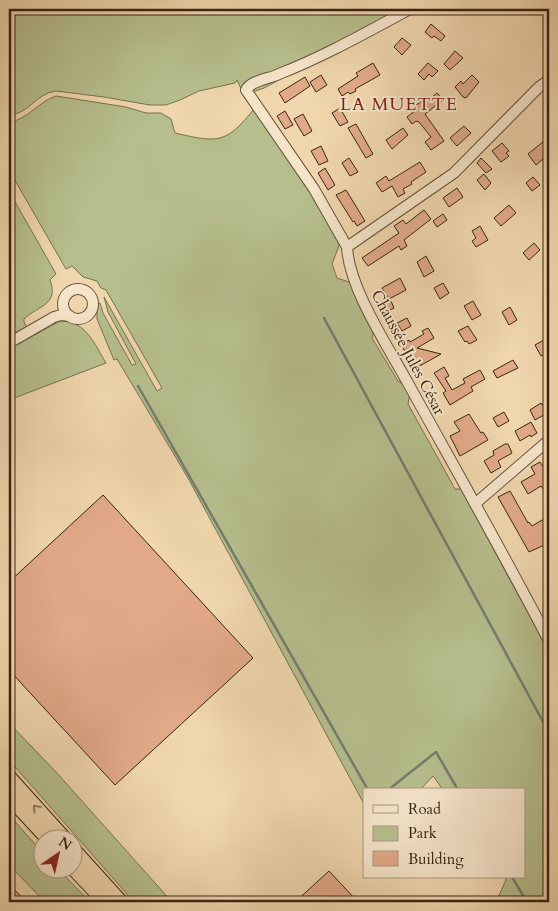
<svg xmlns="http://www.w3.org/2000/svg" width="558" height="911" font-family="Cardo,serif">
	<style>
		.green { fill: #b6be8d; stroke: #78714f }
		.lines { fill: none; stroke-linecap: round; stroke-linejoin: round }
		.stream { stroke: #747d70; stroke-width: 2.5 }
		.building { fill: #e1a988; stroke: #392411 }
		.minor-casing { stroke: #675038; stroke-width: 12 }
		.highway-casing { stroke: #392411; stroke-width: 17 }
		.minor { stroke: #f5e4ca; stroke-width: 10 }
		.highway { stroke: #f0d6ad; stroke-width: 15 }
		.oneway { stroke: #947d5f }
		.labels { text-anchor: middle; stroke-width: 4; stroke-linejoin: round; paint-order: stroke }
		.street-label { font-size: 16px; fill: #392411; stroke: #f5e4ca }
		.neighbourhood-label { font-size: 18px; letter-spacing: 1px; fill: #7a1f14; stroke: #f5e4ca }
	</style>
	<rect width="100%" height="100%" fill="#f0d6ad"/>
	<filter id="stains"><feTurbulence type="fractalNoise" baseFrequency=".004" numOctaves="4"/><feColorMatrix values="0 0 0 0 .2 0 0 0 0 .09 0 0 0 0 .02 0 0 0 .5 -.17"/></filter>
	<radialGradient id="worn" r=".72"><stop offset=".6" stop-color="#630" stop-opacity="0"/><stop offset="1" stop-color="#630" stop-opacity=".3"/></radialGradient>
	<!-- green -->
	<path class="green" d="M9 9H410L264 88 244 95 237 80 235 83 199 91 180 100 166 105H150L104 97 56 91C36 93 28 115 9 115Z
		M56 96 126 107 146 113H161L171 119 175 133C218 143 226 144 254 109L309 188 340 243 332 264 337 278 352 283 374 330 372 338 398 381C408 386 411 393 408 404L455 489H461L549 652V902H496L506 880 505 877H524V790H443L433 776 420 790H364V804L188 478 117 359 114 360 97 319V304L100 303 103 313 132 365 136 364 108 312 104 297 157 391 162 388 106 290 101 288 97 281 83 277 72 266 66 269 9 170V122C26 121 39 101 56 96Z
		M9 191 56 274 50 280C59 305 39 305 24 319V322L27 327 9 337Z
		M60 321C86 321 94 343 106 363L9 400V349Z
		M9 723 56 772 172 902H134L9 760Z
		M9 815 42 852V868L58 869 90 902H45L9 865Z"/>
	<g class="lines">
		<!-- stream -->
		<path class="stream" d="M324 318 548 731 549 736
			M138 386 368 790
			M388 790 436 752 458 790
			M512 877 527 902"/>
	</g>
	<!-- building -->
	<path class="building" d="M431 24 445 36 441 41 434 36 432 38 425 32Z
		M402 38 411 45 402 55 394 47Z
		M455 51 463 58 450 70 444 64Z
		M373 63 380 75 355 89 356 91 350 94 348 92 342 96 338 89 358 76 356 73Z
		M428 63 438 71 432 77 429 74 424 80 418 74Z
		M321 75 327 85 316 92 310 82Z
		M472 75 479 82 466 98 463 97 455 87 461 81 463 84Z
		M305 77 310 86 285 103 279 93Z
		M437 93 443 100 425 114 444 141 431 150 425 142 431 137 419 122 416 121 412 124 407 117 415 111 412 108 429 96 431 98Z
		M340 108 348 122 340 126 332 113Z
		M285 111 293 125 285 129 277 116Z
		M303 114 312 131 304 136 294 119Z
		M356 124 373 154 366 158 348 128Z
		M464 126 471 133 457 146 450 138Z
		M403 128 408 135 392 149 386 140Z
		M549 137V154L536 165 528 154Z
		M502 143 509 151 506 153 509 156 501 162 492 151Z
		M321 146 328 161 319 165 311 151Z
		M349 158 358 172 350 176 342 163Z
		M481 158 492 169 486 173 477 163Z
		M420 162 426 172 411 182 412 184 403 189 405 193 398 197 392 186 382 192 376 183 386 176 389 181Z
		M325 168 335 185 328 190 318 173Z
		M484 174 491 183 485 190 477 180Z
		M533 177 540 185 532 191 526 183Z
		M457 188 463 197 449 207 443 198Z
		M346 190 365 221 357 226 354 221 353 222 336 195Z
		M509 205 516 213 501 226 494 218Z
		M424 210 431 219 404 240 407 246 401 250 399 246 368 266 362 258 399 233 394 226 403 220 406 224Z
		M443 214 447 220 437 227 433 221Z
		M480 226 488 240 476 247 472 241 476 238 472 231Z
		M534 243 540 250 529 260 523 253Z
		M426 256 434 271 424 277 417 262Z
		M400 278 406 290 389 299 382 288Z
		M443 283 449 293 440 299 434 288Z
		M391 301 394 308 388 311 385 305Z
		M473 301 481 315 472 320 464 306Z
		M510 307 517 320 509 325 502 312Z
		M407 318 411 326 402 331 397 323Z
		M468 326 477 340 469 344 467 341 465 342 458 331Z
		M428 328 434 338 417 348 441 354 416 368 401 345 409 340 410 342 424 334 422 331Z
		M544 340 549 352 541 356 535 345Z
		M513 360 518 368 497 378 493 371Z
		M444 367 449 376 445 378 452 390 465 383 463 379 480 370 485 379 471 387 473 391 450 405 443 393 446 391 434 373Z
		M549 401V412L535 420 530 410 541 403 542 405Z
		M504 412 509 421 498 427 493 418Z
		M469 414 481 433 483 432 488 440 460 456 450 436 460 431 454 422Z
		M531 422 537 433 531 437 530 435 520 441 515 431Z
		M505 444H508L512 453 498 461 501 467 491 473 484 461 494 455 493 451Z
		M540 462 544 468 549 465V498L541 486 528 494 521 482 535 474 531 467Z
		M510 491 528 523 529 522 532 526 549 516V543L529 552 498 497Z
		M103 495 253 658 115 785 9 670V582Z
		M329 871 358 902H295Z
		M9 885 23 898 20 902H9Z"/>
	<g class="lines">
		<defs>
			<path id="minor" d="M410 9C367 32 325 56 279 74 269 79 251 80 246 90L314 189 347 247C349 289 389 348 409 385 456 470 504 554 549 641
				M347 247 454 173 539 87 549 80
				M63 304a15 15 0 1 1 30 0a15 15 0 1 1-30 0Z
				M9 343 54 317 61 315 70 316
				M476 503 549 440"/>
			<path id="highway" d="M9 778 63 838
				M9 796 48 838
				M72 849 120 902
				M72 866 106 902"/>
		</defs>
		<!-- minor casing -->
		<use href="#minor" class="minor-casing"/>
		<!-- highway casing -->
		<use href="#highway" class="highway-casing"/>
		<!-- minor -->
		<use href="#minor" class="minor"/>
		<!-- highway -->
		<use href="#highway" class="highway"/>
	</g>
	<!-- one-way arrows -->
	<defs><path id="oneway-chevron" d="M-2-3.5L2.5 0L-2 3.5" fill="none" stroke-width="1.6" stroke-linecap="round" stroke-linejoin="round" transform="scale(1.25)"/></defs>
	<use class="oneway" href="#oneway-chevron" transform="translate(36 808) rotate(-132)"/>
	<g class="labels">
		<!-- street labels -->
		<g class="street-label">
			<text transform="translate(409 352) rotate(62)" y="6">Chaussée Jules César</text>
		</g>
		<!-- neighbourhood labels -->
		<g class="neighbourhood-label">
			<text x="399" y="110">LA MUETTE</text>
		</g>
	</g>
	<!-- margin -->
	<rect width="558" height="911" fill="none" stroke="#f0d6ad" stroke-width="30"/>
	<rect x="10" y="10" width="538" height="891" fill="none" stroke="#392411" stroke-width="2.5"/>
	<rect x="15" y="15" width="528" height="881" fill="none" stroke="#392411"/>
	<!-- legend -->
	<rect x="363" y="788" width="162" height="90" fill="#f5e4ca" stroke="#aa9780"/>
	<rect x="373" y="805" width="25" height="8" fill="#f5e4ca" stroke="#aa9780"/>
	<text x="408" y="814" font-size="15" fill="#392411">Road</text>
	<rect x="373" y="826" width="25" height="15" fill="#b6be8d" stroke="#aa9780"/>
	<text x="408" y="838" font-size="15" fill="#392411">Park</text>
	<rect x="373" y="851" width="25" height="15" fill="#e1a988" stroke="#aa9780"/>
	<text x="408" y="864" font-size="15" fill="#392411">Building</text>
	<!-- north arrow -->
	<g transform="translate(58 854) rotate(34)"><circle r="24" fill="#f5e4ca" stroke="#aa9780"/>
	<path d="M0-4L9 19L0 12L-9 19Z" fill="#8f2418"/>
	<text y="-8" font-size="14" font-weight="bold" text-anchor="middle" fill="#392411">N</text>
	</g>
	<rect width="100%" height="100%" filter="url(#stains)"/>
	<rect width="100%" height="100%" fill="url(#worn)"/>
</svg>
